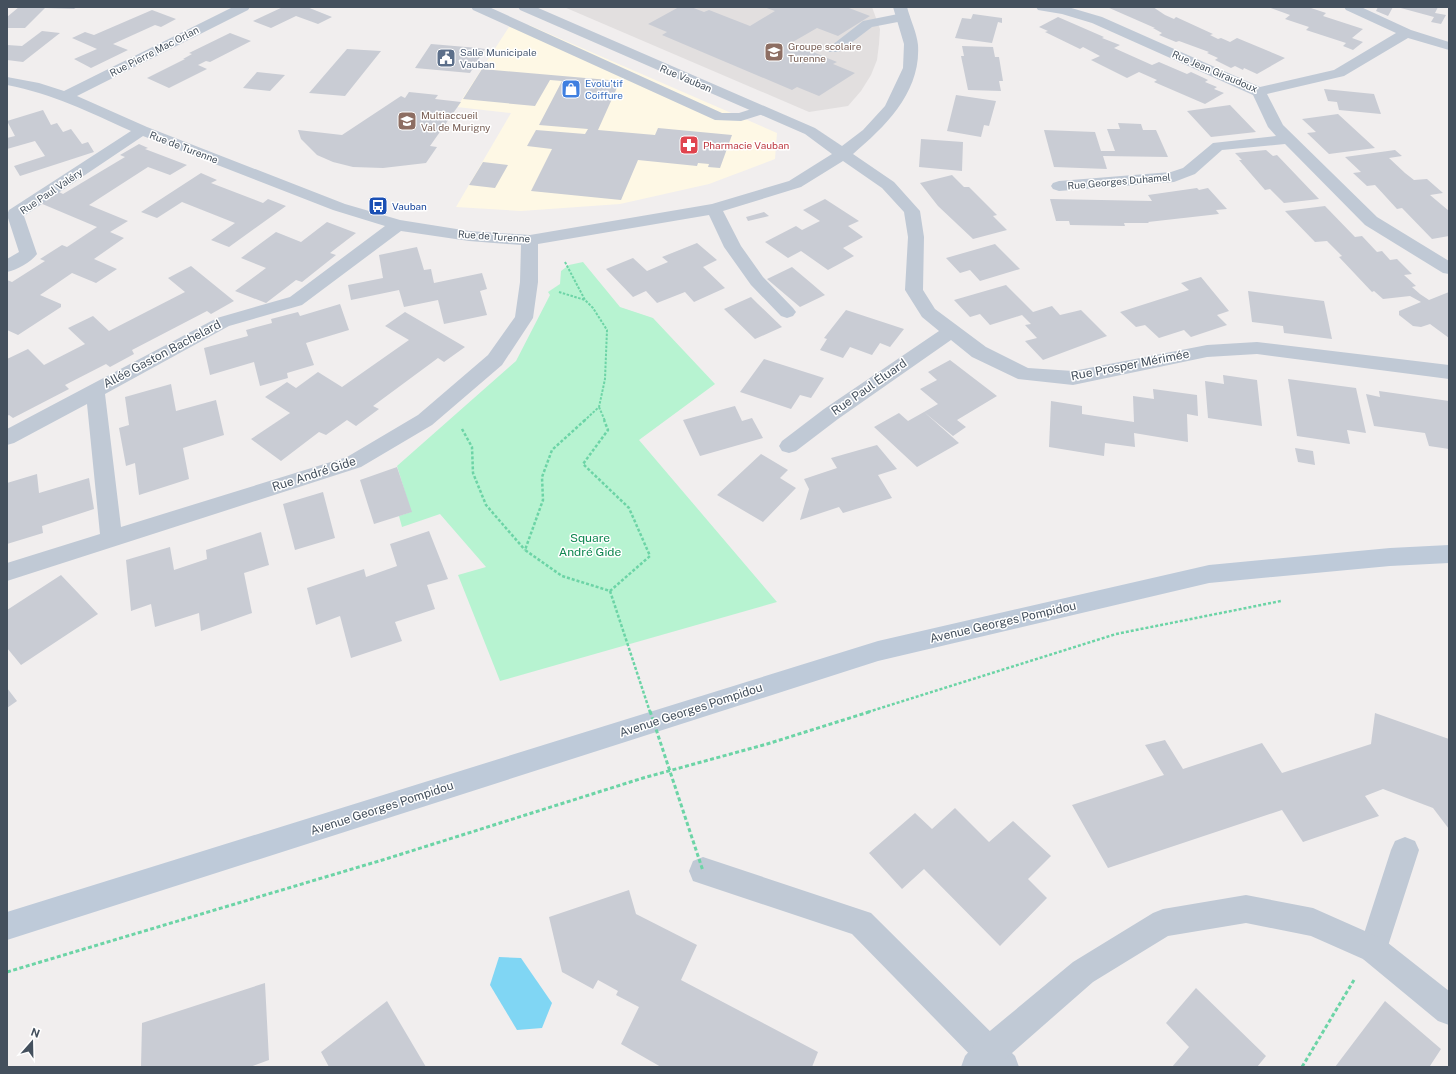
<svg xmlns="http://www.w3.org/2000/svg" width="1456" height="1074" font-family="'Public Sans',sans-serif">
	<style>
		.commercial { fill: #fef8e5 }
		.education { fill: #e2dfdf }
		.green { fill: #b7f3d1 }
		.water { fill: #80d6f4 }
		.building { fill: #c9ccd4 }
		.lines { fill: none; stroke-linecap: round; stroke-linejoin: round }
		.path-far2 { stroke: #6cd4a6; stroke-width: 2; stroke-dasharray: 2.5 1.5; stroke-linecap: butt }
		.path-far1 { stroke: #6cd4a6; stroke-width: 2.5; stroke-dasharray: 3 2; stroke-linecap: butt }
		.path { stroke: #6cd4a6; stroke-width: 3; stroke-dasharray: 4 2.5; stroke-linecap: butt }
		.service { fill: #c0c9d5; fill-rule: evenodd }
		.minor { fill: #c0c9d5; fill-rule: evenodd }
		.secondary { fill: #becad9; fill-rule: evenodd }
		.path-bridge-far1 { stroke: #6cd4a6; stroke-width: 2.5; stroke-dasharray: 3 2; stroke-linecap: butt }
		.path-bridge { stroke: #6cd4a6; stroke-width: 3; stroke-dasharray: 4 2.5; stroke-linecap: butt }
		.labels { text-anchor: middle; stroke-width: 3; stroke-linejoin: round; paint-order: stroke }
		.far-education-label { font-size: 10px; fill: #785e54; stroke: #fff; text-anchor: start }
		.far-street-label { font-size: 10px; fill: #44505d; stroke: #fff }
		.far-service-label { font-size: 10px; fill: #4e5e75; stroke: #fff; text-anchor: start }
		.far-shop-label { font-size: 10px; fill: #366cbe; stroke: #fff; text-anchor: start }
		.far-health-label { font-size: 10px; fill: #be3a42; stroke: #fff; text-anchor: start }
		.far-transit-label { font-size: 10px; fill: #164399; stroke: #fff; text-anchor: start }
		.street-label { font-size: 12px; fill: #44505d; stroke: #fff }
		.park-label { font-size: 12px; fill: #0e8650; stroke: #fff }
	</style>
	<rect width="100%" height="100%" fill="#f1eeee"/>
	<!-- commercial -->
	<path class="commercial" d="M529 25 777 133 775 159 709 184 620 204 521 211 456 207 511 113 457 107 509 27 527 29Z"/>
	<!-- education -->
	<path class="education" d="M564 7H872L880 29 879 44 877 60 871 75 861 91 848 106 809 112Z"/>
	<!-- green -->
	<path class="green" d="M583 262 620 307 653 318 715 384 639 440 777 602 500 681 458 575 486 567 440 514 402 527 399 516 411 512 397 466 516 361 550 295 548 292 560 284 561 271 569 265Z"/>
	<!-- water -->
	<path class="water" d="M499 957 521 958 552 1003 542 1028 517 1030 490 985Z"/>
	<!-- building -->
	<path class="building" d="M19 7H77L74 9 45 8 25 28H7V17Z
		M283 7H307L332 17 318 24 296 16 271 28 253 21Z
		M679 7H691L704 12 709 10 750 26 775 11 764 7H851L849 8 870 16 838 36 817 28 791 43 837 62 833 64 855 73 819 96 797 87 792 90 662 35 667 32 648 24Z
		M1107 7H1153L1165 15 1174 19 1176 17 1213 34 1210 35 1218 39 1221 38 1230 42 1237 38 1285 58 1257 74 1244 68 1243 70 1235 66 1231 68 1215 60 1218 58 1207 53 1209 52 1179 41 1176 42 1159 35 1162 33 1153 28H1155Z
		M1268 7H1308L1326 13 1323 16 1363 29 1352 38 1363 42 1353 50 1343 46 1346 43 1306 30 1309 27 1285 19 1290 15Z
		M1378 7H1393L1388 16 1376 11Z
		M1397 7H1438L1435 13 1446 15 1441 24 1431 22 1434 17Z
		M152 10 176 19 161 27 155 25 113 44 128 50 91 68 74 59 97 49 72 38 85 32 94 35Z
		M973 14 1002 18V23L998 22 992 43 955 38 962 18 971 19Z
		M1058 17 1104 37 1102 38 1120 45 1114 48 1152 65 1159 62 1187 74 1191 72 1204 78 1208 80 1205 82 1217 87 1214 89 1224 93 1205 104 1154 82 1157 80 1139 72 1127 78 1091 60 1100 56 1083 47 1080 49 1045 32 1048 31 1039 27Z
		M42 31 60 33 23 62 7 60V45L22 46Z
		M230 33 251 41 210 62 206 61 198 65 207 69 169 88 147 78 185 59H183L192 54 189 53Z
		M431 44 478 48 485 49 470 73 415 68Z
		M962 46 993 47 995 57H999L1003 81H999L1001 91 968 90 961 56H964Z
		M347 49 381 51 345 96 309 93Z
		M482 69 620 81 598 130 655 135 658 128 732 135 720 168 708 167 709 164 698 163 697 166 638 160 621 200 531 191 552 149 527 146 536 130 585 134 588 129 539 125 562 81 550 80 535 106 463 99Z
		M257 72 285 75 270 91 243 88Z
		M1324 89 1374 94 1381 114 1339 110 1337 102 1328 101Z
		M409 92 438 95 435 99 461 102 430 146 437 147 426 163 383 168 353 167 333 162 317 155 301 139 298 130 342 135 401 96 405 98Z
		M956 95 996 101 989 126 984 125 981 137 947 131Z
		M1230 105 1256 132 1211 137 1187 111Z
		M43 110 51 125 57 123 63 132 71 129 82 144 88 142 94 152 20 176 14 166 45 156 35 141 7 149V138L15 136 7 121Z
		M1338 114 1375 148 1329 154 1307 133 1316 132 1302 119Z
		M1118 123 1141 124 1143 130H1156L1168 157 1103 156 1107 169 1054 167 1044 130 1095 132 1101 151H1115L1107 129H1120Z
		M921 139 963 142 962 171 919 167Z
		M139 144 148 148 145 149 187 165 170 175 148 167 89 205 128 221 110 232 124 238 94 259 117 269 96 283 72 273 40 295 61 304V307L18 335 7 330V280L12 282 45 261 40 259 62 245 67 247 97 227 40 203 59 192 63 194 125 157 120 155Z
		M1266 150 1273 156 1277 155 1319 199 1284 203 1270 189 1265 190 1239 160H1242L1235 153Z
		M1395 150 1402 156 1389 158 1405 173 1414 180 1427 179 1443 193 1430 195 1449 211V236L1432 239 1402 208 1397 209 1375 185 1367 186 1353 173 1361 172 1345 157Z
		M483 162 508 165 495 188 469 185Z
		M201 173 217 180 211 183 263 203 268 199 286 206 229 247 211 240 235 223 182 202 157 218 141 212Z
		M952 175 964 187H969L997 215 993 216 1007 230 973 239 938 206 920 183Z
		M1197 188 1199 190 1208 188 1227 209 1216 210 1219 214 1148 222 1149 223H1124L1125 226 1070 225 1069 221H1056L1050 199 1152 201 1148 195Z
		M825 199 859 221 848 226 863 237 843 248 854 256 828 270 801 251 788 258 765 242 796 226 802 230 820 221 803 210Z
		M1325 206 1355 237 1362 236 1377 252 1382 251 1390 260 1397 259 1412 274 1404 275 1416 286 1412 287 1420 294 1429 300 1449 292V338L1430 324 1421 327 1413 326 1399 315V311L1421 302 1410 296 1383 299 1374 291 1372 292 1339 257 1342 256 1327 241 1315 242 1285 211Z
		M764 212 769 216 748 221 746 217Z
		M327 222 356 233 330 253 336 255 302 282 296 280 266 303 235 291 266 268 241 258 276 232 301 242Z
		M697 243 717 260 703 267 725 288 694 302 685 292 657 303 646 291 633 297 606 269 633 258 647 271 668 262 662 257Z
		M995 244 1020 269 980 281 970 270 960 273 946 258Z
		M417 247 424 270 431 269 434 283 482 273 487 289 480 291 487 315 444 324 438 300 404 307 399 290 351 300 348 285 383 278 379 255Z
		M191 266 234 301 211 314 207 311 132 350 134 354 110 367 106 364 65 385 69 389 13 418 9 415 7 416V359L28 349 44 365 85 344 68 328 93 316 109 331 185 292 168 278Z
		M792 267 811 283 825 295 800 307 767 279Z
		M1201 277 1229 311 1217 315 1227 325 1191 337 1184 330 1159 338 1145 325 1136 327 1120 312 1189 290 1181 283Z
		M1006 285 1033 312 1052 306 1060 315 1081 310 1107 336 1043 360 1025 341 1037 338 1025 325 1031 324 1022 315 990 325 980 314 970 317 954 300Z
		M1248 291 1324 301 1332 339 1284 333 1283 326 1252 322Z
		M751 297 758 304 782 327 755 339 724 309Z
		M340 304 349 330 306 343 314 365 287 373 288 378 260 386 254 362 210 375 204 348 248 336 246 330 272 323 271 319 298 312 300 316Z
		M846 310 904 329 890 347 880 343 872 355 850 347 843 358 820 350 827 339 824 338Z
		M405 312 465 347 444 362 438 358 373 406 379 409 356 426 347 420 326 435 319 432 281 461 251 439 290 413 265 397 287 382 296 388 318 372 342 387 409 340 385 326Z
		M764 359 824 378 811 398 800 395 791 409 740 392Z
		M950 360 997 396 957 420 966 427 953 436 924 412 938 404 920 389 937 380 928 372Z
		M1223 375 1257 380 1262 426 1208 418 1205 381 1224 384Z
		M1288 379 1356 388 1366 433 1347 430 1350 444 1297 436Z
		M171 384 176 411 216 400 224 435 183 448 189 479 139 495 135 463 126 466 119 428 129 425 125 397Z
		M1153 389 1197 395 1198 416 1187 414 1188 442 1134 433 1135 447 1105 443 1104 456 1049 447 1051 401 1082 406V414L1134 422 1133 396 1154 399Z
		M1379 391 1449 401V449L1429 446 1425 433 1374 426 1366 394 1380 397Z
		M735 406 742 421 752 418 763 438 700 456 683 420Z
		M924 412 959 443 917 467 874 427 899 413 908 421Z
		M877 445 897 469 878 475 892 498 843 513 839 507 800 520 809 489 804 479 837 468 831 458Z
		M1295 448 1313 451 1315 465 1298 462Z
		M761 454 788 470 780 478 796 488 763 522 717 495Z
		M397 467 412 512 374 524 360 480Z
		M37 474 39 493 89 478 94 509 42 526 43 533 7 544V483Z
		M323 492 335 538 295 550 283 504Z
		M429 531 448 579 427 585 435 609 395 622 402 641 351 658 340 616 316 625 307 588 364 569 366 577 397 566 390 544Z
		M261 532 269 565 244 573 252 613 201 631 199 613 155 627 151 604 131 611 126 560 170 547 174 570 207 559 206 550Z
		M61 575 98 614 21 665 7 648V610Z
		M7 688 17 701 7 708Z
		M1375 713 1449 739V829L1433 808 1383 789 1365 796 1379 816 1303 842 1282 810 1108 868 1072 805 1164 775 1145 745 1165 740 1183 769 1262 743 1282 773 1371 744Z
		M955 808 989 842 1013 821 1051 856 1028 879 1047 898 1000 946 924 869 902 889 869 853 915 813 932 829Z
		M629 890 636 914 697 945 681 980 818 1052 812 1067H661L621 1044 639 1007 616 995 618 991 598 980 593 989 562 972 549 917Z
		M265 983 269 1060 250 1067H141L142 1023Z
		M1196 988 1266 1056 1257 1067H1172L1189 1047 1166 1023Z
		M387 1001 426 1067H329L321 1052Z
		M1385 1001 1441 1049 1430 1066 1335 1067Z"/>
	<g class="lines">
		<!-- path-far2 -->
		<path class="path-far2" d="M565 262 585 300 593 308 607 330 605 379 599 407
			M559 292 585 300
			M599 407 605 421
			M584 421 599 407"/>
		<!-- path-far1 -->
		<path class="path-far1" d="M585 420 552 450 542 477 543 500 525 550 562 576 610 591 650 556 629 508 583 464 608 430 604 420
			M462 429 472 447 473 473 486 505 525 550
			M868 712 1116 634 1281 601"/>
		<!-- path -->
		<path class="path" d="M7 972 389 858 643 778 767 744 872 711
			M1302 1067 1354 980"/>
		<!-- service -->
		<path class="service" d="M471 7H489L722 113H739L761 106 766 107 768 110 766 113 741 121 715 120 473 10Z
			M903 13 908 14 910 17 908 20 872 27 839 52H829L827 49 863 21Z
			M1405 837 1415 841 1419 850 1387 949 1383 959 1373 963 1363 959 1359 949 1391 850 1395 841Z
			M703 857 871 913 1015 1056 1019 1067H982L852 934 693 881 689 871 693 861Z"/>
		<!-- minor -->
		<path class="minor" d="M233 7H250L248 10 77 96 147 127 345 204 400 220 469 231 530 235 712 204 789 181 832 154 805 134 520 10 518 7H536L815 128 842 146 863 130 885 106 903 68 904 44 893 7H907C910 19 917 33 918 45 921 92 886 126 853 154L894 182 920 211 924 237 923 290 935 309 986 347 1028 368 1073 371 1207 345 1257 342 1449 365V379L1257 354 1207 357 1073 385 1018 379 972 357 951 340 838 419 796 451 789 453 782 451 779 446 782 441 824 409 939 331 922 317 905 290 908 237 904 212 882 188 843 161 801 187 723 211 741 246 763 277 793 308 796 312 793 316 787 318 781 316 751 285 724 247 709 215 538 244V282L533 318 502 365 432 425 361 467 7 581V563L100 534 87 404 14 443 7 445V429L217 318 290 297 385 226 333 210 143 136 24 216 37 254C31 262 17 270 7 272V259L19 252 7 215 9 210 131 131C89 112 53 94 7 85V77L39 83 64 91ZM401 231 469 241 521 245 520 282 515 317 488 355 418 415 347 457 121 527 105 394 229 326 302 305Z
			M1036 7H1068L1102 17 1260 87 1334 70 1396 33 1346 10 1344 7H1361L1411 30 1449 42V50L1408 38 1344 76 1267 94 1283 125 1377 217 1449 261V274L1443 273 1365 225 1285 144 1222 150 1195 174 1174 182 1059 191 1053 189 1051 186 1053 183 1059 181 1171 172 1183 168 1213 143 1276 136 1268 127 1253 95 1092 23 1062 14 1038 10Z
			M1246 895 1313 908 1383 939 1449 991V1025L1438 1021 1363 959 1311 936 1246 923 1168 936 1093 982 996 1067H961L965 1056 979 1040 1073 962 1153 913 1163 909Z"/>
		<!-- secondary -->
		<path class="secondary" d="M1449 545V563L1390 566 1209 583 878 661 7 940V912L878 641 1209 565 1390 548Z"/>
		<!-- path-bridge-far1 -->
		<path class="path-bridge-far1" d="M610 591 650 712"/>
		<!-- path-bridge -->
		<path class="path-bridge" d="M650 711 703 871"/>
	</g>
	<!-- icons -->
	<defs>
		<symbol id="school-square" viewBox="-11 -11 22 22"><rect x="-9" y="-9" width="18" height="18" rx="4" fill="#8d6e63" stroke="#fff"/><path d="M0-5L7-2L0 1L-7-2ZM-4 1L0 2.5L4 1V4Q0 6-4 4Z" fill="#fff"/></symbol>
		<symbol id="civic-square" viewBox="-11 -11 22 22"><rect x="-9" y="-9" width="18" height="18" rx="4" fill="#5c6f8a" stroke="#fff"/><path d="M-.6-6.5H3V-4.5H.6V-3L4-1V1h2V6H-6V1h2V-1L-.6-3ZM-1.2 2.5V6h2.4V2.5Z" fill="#fff"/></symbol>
		<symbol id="shop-square" viewBox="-11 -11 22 22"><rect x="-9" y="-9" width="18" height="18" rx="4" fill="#3f7fe0" stroke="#fff"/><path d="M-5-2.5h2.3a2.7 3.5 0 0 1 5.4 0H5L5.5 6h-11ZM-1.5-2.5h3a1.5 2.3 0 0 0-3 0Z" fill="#fff"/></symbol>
		<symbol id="pharmacy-square" viewBox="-11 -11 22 22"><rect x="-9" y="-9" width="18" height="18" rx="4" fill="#e0444e" stroke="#fff"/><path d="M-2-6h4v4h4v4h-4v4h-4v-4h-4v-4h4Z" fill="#fff"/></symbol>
		<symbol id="bus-square" viewBox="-11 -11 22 22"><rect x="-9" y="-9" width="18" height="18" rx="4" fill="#1a4fb4" stroke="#fff"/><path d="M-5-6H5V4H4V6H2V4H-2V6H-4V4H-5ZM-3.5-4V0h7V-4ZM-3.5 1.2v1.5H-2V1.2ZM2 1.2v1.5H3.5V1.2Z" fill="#fff"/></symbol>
	</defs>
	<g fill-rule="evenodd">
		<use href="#school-square" x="763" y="41" width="22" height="22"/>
		<use href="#civic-square" x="435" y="47" width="22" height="22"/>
		<use href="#shop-square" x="560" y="78" width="22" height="22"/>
		<use href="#school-square" x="396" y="110" width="22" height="22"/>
		<use href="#pharmacy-square" x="678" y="134" width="22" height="22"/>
		<use href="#bus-square" x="367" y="195" width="22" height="22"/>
	</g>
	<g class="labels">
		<!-- far-education labels -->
		<g class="far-education-label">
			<text x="788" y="50">Groupe scolaire<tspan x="788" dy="12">Turenne</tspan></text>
			<text x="421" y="119">Multiaccueil<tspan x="421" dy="12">Val de Murigny</tspan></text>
		</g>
		<!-- far-street labels -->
		<g class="far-street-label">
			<text transform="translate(154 51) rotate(-27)" y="4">Rue Pierre Mac Orlan</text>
			<text transform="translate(1215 71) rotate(23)" y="4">Rue Jean Giraudoux</text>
			<text transform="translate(686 78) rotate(23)" y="4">Rue Vauban</text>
			<text transform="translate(184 147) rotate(21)" y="4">Rue de Turenne</text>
			<text transform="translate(1119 181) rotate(-5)" y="4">Rue Georges Duhamel</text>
			<text transform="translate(51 191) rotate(-34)" y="4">Rue Paul Valéry</text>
			<text transform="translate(494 236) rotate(4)" y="4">Rue de Turenne</text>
		</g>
		<!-- far-service labels -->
		<g class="far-service-label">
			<text x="460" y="56">Salle Municipale<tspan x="460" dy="12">Vauban</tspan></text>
		</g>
		<!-- far-shop labels -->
		<g class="far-shop-label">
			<text x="585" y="87">Evolu'tif<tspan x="585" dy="12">Coiffure</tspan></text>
		</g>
		<!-- far-health labels -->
		<g class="far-health-label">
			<text x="703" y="149">Pharmacie Vauban</text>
		</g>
		<!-- far-transit labels -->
		<g class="far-transit-label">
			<text x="392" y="210">Vauban</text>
		</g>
		<!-- street labels -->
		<g class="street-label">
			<text transform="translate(162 354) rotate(-28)" y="4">Allée Gaston Bachelard</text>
			<text transform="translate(1130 365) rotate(-11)" y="4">Rue Prosper Mérimée</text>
			<text transform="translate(869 387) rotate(-35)" y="4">Rue Paul Éluard</text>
			<text transform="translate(314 474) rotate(-18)" y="4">Rue André Gide</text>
			<text transform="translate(1003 622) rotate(-13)" y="4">Avenue Georges Pompidou</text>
			<text transform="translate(691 710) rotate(-18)" y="4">Avenue Georges Pompidou</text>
			<text transform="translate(382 808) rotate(-18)" y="4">Avenue Georges Pompidou</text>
		</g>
		<!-- park labels -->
		<g class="park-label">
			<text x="590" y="542">Square<tspan x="590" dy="14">André Gide</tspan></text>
		</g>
	</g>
	<!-- border -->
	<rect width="1456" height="1074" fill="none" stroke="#44505d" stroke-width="16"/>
	<!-- north arrow -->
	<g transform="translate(32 1042) rotate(20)" stroke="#ffffff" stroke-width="3" paint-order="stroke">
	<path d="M0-3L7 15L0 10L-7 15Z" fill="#44505d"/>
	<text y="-6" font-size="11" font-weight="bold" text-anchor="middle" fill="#44505d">N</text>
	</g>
</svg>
